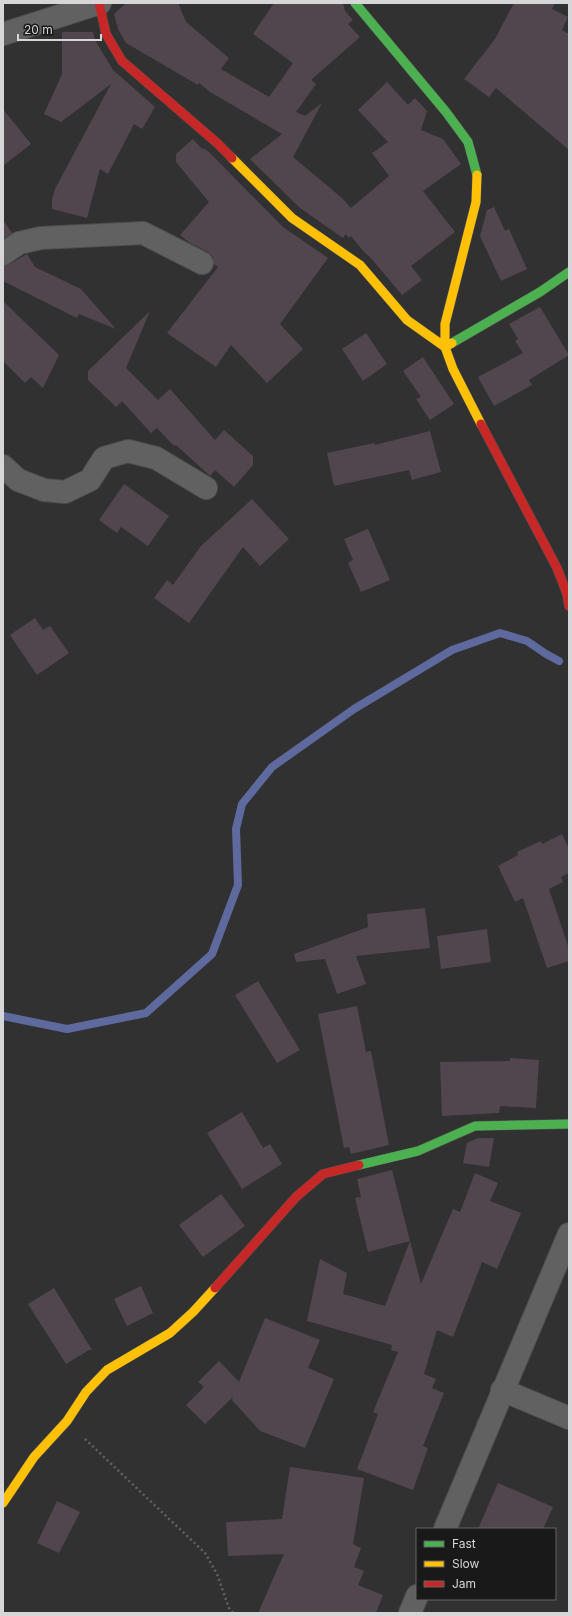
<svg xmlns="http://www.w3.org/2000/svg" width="572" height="1616" font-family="Inter,sans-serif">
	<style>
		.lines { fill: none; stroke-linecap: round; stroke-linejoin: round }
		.stream { stroke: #5e699d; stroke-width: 8 }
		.building { fill: #51464d }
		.street-casing { stroke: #4f4e4f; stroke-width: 24 }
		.fast-casing { stroke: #4f4e4f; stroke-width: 10 }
		.slow-casing { stroke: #4f4e4f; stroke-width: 10 }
		.jam-casing { stroke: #4f4e4f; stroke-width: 10 }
		.path { stroke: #626262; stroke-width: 2.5; stroke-dasharray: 2 3; stroke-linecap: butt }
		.street { stroke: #626162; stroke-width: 22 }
		.fast { stroke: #4caf50; stroke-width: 9 }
		.slow { stroke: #ffc107; stroke-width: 9 }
		.jam { stroke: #c62828; stroke-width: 9 }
	</style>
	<rect width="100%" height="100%" fill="#313131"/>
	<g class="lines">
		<!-- stream -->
		<path class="stream" d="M3 1016 67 1029 146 1013 212 954 238 885 236 829 242 804 272 767 354 709 452 650 500 633 527 641 546 654 559 661"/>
	</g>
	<!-- building -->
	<path class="building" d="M126 3H178L186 22 229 58 221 69 269 97 293 63 253 34 274 3H343L345 11 353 20 348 24 360 37 311 80 316 84 296 112 305 116 322 103 293 157 342 198 351 208 389 176 372 153 388 142 358 110 387 82 408 105 415 98 427 111 421 130 443 139 461 164 423 191 455 232 411 266 422 280 402 295 370 257 364 252 351 236 349 238 346 234 343 238 300 208 250 159 282 134 210 92 199 83 198 85 126 43 118 29 114 14Z
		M514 3H555L552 9 568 17 562 30 569 34V150L496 88 489 97 464 79 495 39Z
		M62 32H93L95 40 113 70 155 107 142 129 134 124 108 174 100 169 87 218 52 209V200L55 189 111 84 61 122 44 114 62 74Z
		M3 109 31 144 3 166Z
		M193 139 202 149 203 148 209 152 283 227 328 258 280 324 303 349 267 383 231 345 216 367 167 333 218 267 214 264 213 257 208 252 190 243 180 235 209 202 176 162V154Z
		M494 207 505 231 509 229 527 269 501 281 480 236 487 210Z
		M3 220 12 233 3 239Z
		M27 254 35 267 81 289 116 329 79 314 77 318 3 281V266L10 264Z
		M3 301 59 355 43 388 31 377 25 383 3 361Z
		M540 307 569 355 529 380 532 385 494 406 478 377 523 353 515 341 518 339 509 324Z
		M150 311 126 368 158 400 170 389 215 440 224 430 253 456V465L234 487 215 470 210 476 176 445 174 446 157 428 151 433 122 401 116 407 88 380V371Z
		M366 333 387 364 363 381 342 349Z
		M423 357 454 404 430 420 416 399 421 397 403 371Z
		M430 431 441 472 412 480 409 470 334 486 327 453 374 443 375 445Z
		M124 484 169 516 148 546 121 527 117 533 99 520Z
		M252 499 289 539 260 566 243 547 189 623 154 598 167 580 173 585 201 546Z
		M368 529 390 580 361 592 348 563 353 560 344 539Z
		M35 618 43 630 50 626 69 653 37 675 10 635Z
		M562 834 569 849V873L561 877 563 882 549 889 569 949V961L547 968 523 898 515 902 498 866 518 855 517 852 541 841 542 844Z
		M425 908 430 948 356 956 366 984 337 994 325 959 296 962 294 954 368 927 367 914Z
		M487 929 491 962 441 969 437 936Z
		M258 981 300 1050 277 1063 235 995Z
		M357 1006 366 1052 371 1051 389 1145 351 1154 349 1147 344 1148 318 1014Z
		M510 1058 539 1060 536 1108 500 1106 499 1113 442 1116 440 1062 510 1061Z
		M242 1112 263 1148 270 1144 282 1164 242 1189 207 1133Z
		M478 1138H494L489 1167 463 1163 467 1143Z
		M392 1170 421 1284 453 1209 460 1212 475 1173 498 1183 490 1201 521 1213 497 1269 482 1262 453 1337 437 1330 424 1374 436 1379 432 1388 444 1393 423 1446 428 1448 413 1490 357 1469 378 1414 373 1412 398 1352 391 1350 392 1345 307 1321 320 1259 347 1273 343 1294 385 1306 410 1241 368 1252 355 1198 361 1197 357 1179Z
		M221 1194 245 1226 203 1257 179 1225Z
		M141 1286 153 1313 127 1326 114 1299Z
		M54 1288 92 1350H89L66 1364 28 1304Z
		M265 1318 320 1340 308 1368 334 1379 305 1448 260 1431 232 1400 233 1397 205 1424 186 1405 204 1387 198 1382 219 1361 239 1382Z
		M290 1467 364 1478 353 1544 361 1548 354 1567 364 1571 358 1585 383 1595 376 1613H258L284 1554 228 1556 226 1522 282 1519Z
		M498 1483 553 1507 543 1529H478Z
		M57 1501 80 1512 59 1553 37 1543Z"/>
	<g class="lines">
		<defs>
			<path id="street" d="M3 34 100 3
				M3 254 19 243 41 238 143 233 202 263
				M3 466 18 480 44 490 65 492 90 480 104 458 128 451 156 458 206 488
				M502 1390 569 1418
				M445 1529 569 1234
				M410 1613 417 1596"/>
			<path id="fast" d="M355 3 446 112 468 142 477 175
				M452 343 540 292 569 272
				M359 1165 418 1151 475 1126 569 1124"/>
			<path id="slow" d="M232 158 292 218 360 265 407 320 445 347 452 343
				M477 175 476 202 445 324V347L453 369 481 424
				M3 1503 34 1457 67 1421 86 1392 107 1370 170 1333 193 1312 215 1288"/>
			<path id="jam" d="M99 3 106 34 122 61 217 143 232 158
				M481 424 557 568 567 594 569 606
				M215 1288 296 1197 323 1174 359 1165"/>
		</defs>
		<!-- street casing -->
		<use href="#street" class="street-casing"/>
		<!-- fast casing -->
		<use href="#fast" class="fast-casing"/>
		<!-- slow casing -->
		<use href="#slow" class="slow-casing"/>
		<!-- jam casing -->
		<use href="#jam" class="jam-casing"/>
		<!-- path -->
		<path class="path" d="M85 1439 205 1553 217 1574 229 1608 233 1613"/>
		<!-- street -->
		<use href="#street" class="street"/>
		<!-- fast -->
		<use href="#fast" class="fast"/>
		<!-- slow -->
		<use href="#slow" class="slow"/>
		<!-- jam -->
		<use href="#jam" class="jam"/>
	</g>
	<!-- border -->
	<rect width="572" height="1616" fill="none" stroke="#d6d5d7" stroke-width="8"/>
	<!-- legend -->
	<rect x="416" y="1528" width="140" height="72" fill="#19191a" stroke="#656466"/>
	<rect x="424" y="1541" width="20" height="6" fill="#4caf50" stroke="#656466"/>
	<text x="452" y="1548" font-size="12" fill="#d6d5d7">Fast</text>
	<rect x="424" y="1561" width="20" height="6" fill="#ffc107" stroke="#656466"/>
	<text x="452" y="1568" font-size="12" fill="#d6d5d7">Slow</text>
	<rect x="424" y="1581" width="20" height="6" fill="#c62828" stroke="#656466"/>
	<text x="452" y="1588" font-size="12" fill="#d6d5d7">Jam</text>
	<!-- scale -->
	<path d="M18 34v6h83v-6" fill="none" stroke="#d6d5d7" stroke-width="2"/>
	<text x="24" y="34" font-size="12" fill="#d6d5d7" stroke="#19191a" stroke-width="3" paint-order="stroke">20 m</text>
</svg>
